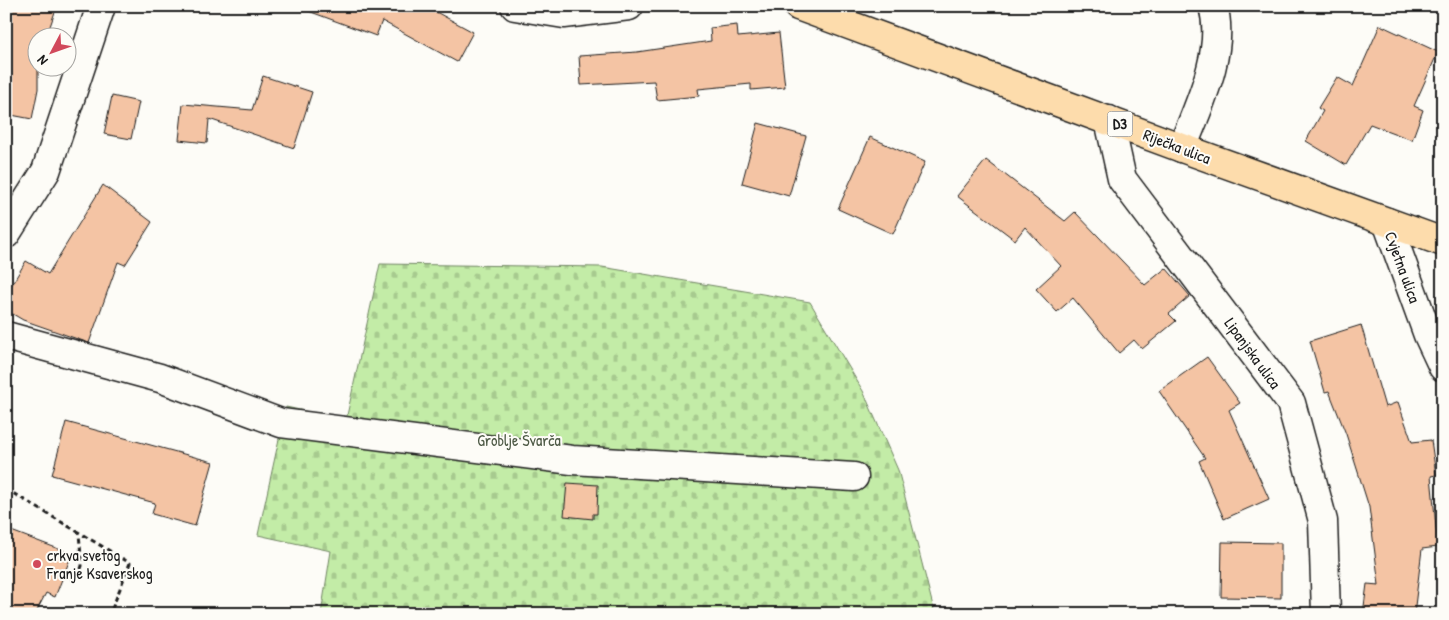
<svg xmlns="http://www.w3.org/2000/svg" width="1449" height="620" font-family="'Patrick Hand',sans-serif">
	<style>
		.cemetery { fill: url(#cemetery-stones); stroke: #708462 }
		.building { fill: #f4c4a4; stroke: #1c1c1c }
		.lines { fill: none; stroke-linecap: round; stroke-linejoin: round }
		.minor-casing { stroke: #1c1c1c; stroke-width: 31 }
		.major-casing { stroke: #1c1c1c; stroke-width: 31 }
		.path { stroke: #1c1c1c; stroke-width: 3; stroke-dasharray: 5 4; stroke-linecap: butt }
		.minor { stroke: #fdfcf7; stroke-width: 28 }
		.major { stroke: #fddcac; stroke-width: 28 }
		.poi-dot { fill: #d1495b; stroke: #fdfcf7; stroke-width: 2 }
		.labels { text-anchor: middle; stroke-width: 4; stroke-linejoin: round; paint-order: stroke }
		.shield { fill: #fdfcf7; stroke: #605f5e; stroke-width: 1 }
		.shield-label { font-size: 15px; font-weight: bold; fill: #1c1c1c }
		.street-label { font-size: 16px; fill: #1c1c1c; stroke: #fdfcf7 }
		.park-label { font-size: 16px; fill: #4e5a46; stroke: #fdfcf7 }
		.poi-label { font-size: 16px; fill: #1c1c1c; stroke: #fdfcf7; text-anchor: start }
	</style>
	<defs>
		<pattern id="cemetery-stones" width="16" height="16" patternUnits="userSpaceOnUse" patternTransform="scale(1.25)"><rect width="16" height="16" fill="#c3eca7"/><path d="M2 7V4a2 2 0 0 1 4 0v3zM10 15v-3a2 2 0 0 1 4 0v3z" fill="#a7ca8f"/></pattern>
	</defs>
	<rect width="100%" height="100%" fill="#fdfcf7"/>
	<filter id="ink" filterUnits="userSpaceOnUse"><feTurbulence type="fractalNoise" baseFrequency=".02" numOctaves="2"/><feDisplacementMap in="SourceGraphic" scale="10" xChannelSelector="R" yChannelSelector="G"/><feConvolveMatrix kernelMatrix="1 2 1 2 8 2 1 2 1" color-interpolation-filters="sRGB"/></filter>
	<g filter="url(#ink)">
		<!-- cemetery -->
		<path class="cemetery" d="M380 264 602 267 810 302 863 391 898 470 935 614H321L331 551 258 535 286 407 346 420Z"/>
		<!-- building -->
		<path class="building" d="M6 6H57L46 38H38V89L32 119 6 114Z
			M304 6H425L473 32 457 62 382 21 376 36 303 9Z
			M737 25 738 37 779 33 785 87 751 90V84L698 89 699 96 657 100 654 81 581 85 579 56 637 52 711 41 710 28Z
			M1380 25 1438 52 1414 106 1423 110 1412 140 1370 124 1346 165 1306 141 1323 111 1318 108 1337 77 1353 86Z
			M263 76 312 92 294 148 209 119 207 143 179 140 183 104 252 110Z
			M112 96 139 102 131 139 104 134Z
			M758 123 806 136 789 196 742 183Z
			M870 137 925 162 893 234 838 209Z
			M986 160 1065 221 1075 212 1145 285 1166 268 1190 296 1169 314 1176 321 1142 349 1134 340 1119 353 1073 298 1057 312 1036 289 1061 266 1025 227 1015 240 957 196Z
			M103 185 152 222 125 265 118 262 89 343 23 320 6 310V294L26 261 48 274Z
			M1361 325 1385 407 1398 402 1412 442 1431 440 1436 475 1431 476 1438 547 1422 549 1414 614H1363L1367 584 1379 585 1369 507 1346 434 1329 391 1325 392 1310 341Z
			M1207 357 1240 403 1229 410 1269 499 1224 519 1199 461 1205 458 1159 391Z
			M66 422 213 462 195 526 152 514 155 503 52 475Z
			M567 483 598 485 597 514H593V519L564 516Z
			M6 529 72 554 55 597 46 593 35 614H6Z
			M1222 542 1281 543V598L1221 597Z"/>
		<g class="lines">
			<defs>
				<path id="minor" d="M515 6 564 14 629 6
					M1109 120 1122 179 1291 403 1323 521 1326 614
					M1182 148C1198 107 1226 51 1213 6
					M1387 222 1428 335 1443 367
					M6 234 46 171 101 6
					M6 336 160 378 281 423 572 460 854 477"/>
				<path id="major" d="M798 6 1182 148 1443 242"/>
			</defs>
			<!-- minor casing -->
			<use href="#minor" class="minor-casing"/>
			<!-- major casing -->
			<use href="#major" class="major-casing"/>
			<!-- path -->
			<path class="path" d="M6 489 130 563 110 614
				M63 575 76 581 82 566 79 534"/>
			<!-- minor -->
			<use href="#minor" class="minor"/>
			<!-- major -->
			<use href="#major" class="major"/>
		</g>
	</g>
	<!-- markers -->
	<circle class="poi-dot" cx="37" cy="564" r="5"/>
	<g class="labels">
		<!-- shield labels -->
		<rect class="shield" x="1107.5" y="111.5" width="25" height="25" rx="4"/>
		<g class="shield-label">
			<text x="1120" y="129">D3</text>
		</g>
		<!-- street labels -->
		<g class="street-label">
			<text transform="translate(1177 146) rotate(21)" y="6">Riječka ulica</text>
			<text transform="translate(1403 267) rotate(70)" y="6">Cvjetna ulica</text>
			<text transform="translate(1253 353) rotate(54)" y="6">Lipanjska ulica</text>
		</g>
		<!-- park labels -->
		<g class="park-label">
			<text x="519" y="446">Groblje Švarča</text>
		</g>
		<!-- poi labels -->
		<g class="poi-label">
			<text x="47" y="561">crkva svetog<tspan x="47" dy="18">Franje Ksaverskog</tspan></text>
		</g>
	</g>
	<!-- margin -->
	<rect width="1449" height="620" fill="none" stroke="#fdfcf7" stroke-width="25"/>
	<rect x="12" y="12" width="1424" height="595" fill="none" stroke="#1c1c1c" stroke-width="2" filter="url(#ink)"/>
	<!-- north arrow -->
	<g transform="translate(52 52) rotate(229)"><circle r="24" fill="#fdfcf7" stroke="#a3a29f"/>
	<path d="M0-4L9 19L0 12L-9 19Z" fill="#d1495b"/>
	<text y="-8" font-size="14" font-weight="bold" text-anchor="middle" fill="#1c1c1c">N</text>
	</g>
</svg>
